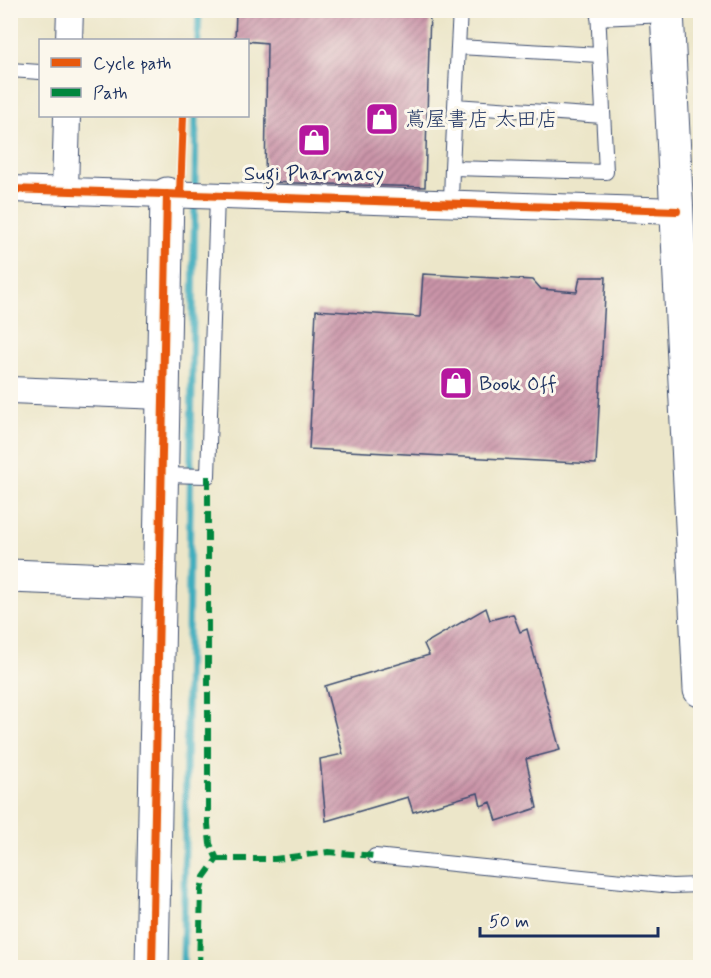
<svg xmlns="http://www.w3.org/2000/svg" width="711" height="978" font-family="Mynerve,'Klee One',sans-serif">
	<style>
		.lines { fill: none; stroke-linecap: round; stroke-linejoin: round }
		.stream { stroke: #40adbe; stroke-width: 7 }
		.building { fill: url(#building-hatch) }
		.service-casing { stroke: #3a4a6e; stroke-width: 16 }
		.minor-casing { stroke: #3a4a6e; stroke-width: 28 }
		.tertiary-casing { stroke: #3a4a6e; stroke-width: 35 }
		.trunk-casing { stroke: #3a4a6e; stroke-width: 35 }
		.service { stroke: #fff; stroke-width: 14 }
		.minor { stroke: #fff; stroke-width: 26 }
		.tertiary { stroke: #fff; stroke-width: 33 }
		.trunk { stroke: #fff; stroke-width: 33 }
		.quiet { stroke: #00873e; stroke-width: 6; stroke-dasharray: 12 6; stroke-linecap: butt }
		.cycleway-casing { stroke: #fbf7ec; stroke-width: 11 }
		.cycleway { stroke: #e8590c; stroke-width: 8 }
		.labels { text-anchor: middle; stroke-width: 6; stroke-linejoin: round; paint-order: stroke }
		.poi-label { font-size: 21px; fill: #1b2f5e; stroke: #fbf7ec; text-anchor: start }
	</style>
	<defs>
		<pattern id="building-hatch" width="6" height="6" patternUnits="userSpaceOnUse" patternTransform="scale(1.5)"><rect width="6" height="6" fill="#ca94a8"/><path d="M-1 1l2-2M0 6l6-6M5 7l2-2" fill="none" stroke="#a3798c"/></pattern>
	</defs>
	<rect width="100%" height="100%" fill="#fbf7ec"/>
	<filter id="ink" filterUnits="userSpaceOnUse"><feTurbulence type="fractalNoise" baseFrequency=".0167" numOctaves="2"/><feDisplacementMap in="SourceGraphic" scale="12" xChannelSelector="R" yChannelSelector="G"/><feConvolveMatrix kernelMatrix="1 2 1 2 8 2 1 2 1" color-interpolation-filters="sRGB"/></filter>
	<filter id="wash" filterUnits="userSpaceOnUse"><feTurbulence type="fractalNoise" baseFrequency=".008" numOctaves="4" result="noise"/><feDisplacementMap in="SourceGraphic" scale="24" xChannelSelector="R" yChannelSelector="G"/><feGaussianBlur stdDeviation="1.35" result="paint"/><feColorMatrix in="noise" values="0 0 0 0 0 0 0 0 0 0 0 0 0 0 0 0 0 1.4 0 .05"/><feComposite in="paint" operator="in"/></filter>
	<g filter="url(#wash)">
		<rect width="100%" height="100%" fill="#ece6c9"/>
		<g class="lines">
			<!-- stream -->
			<path class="stream" d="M198 40 199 10
				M183 968 196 116"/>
		</g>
		<g id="blocks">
			<!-- building -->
			<path class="building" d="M236 10H430L425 187 265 182 267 43 235 40Z
				M423 274 533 280 541 289 577 292 580 277H606L596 464 309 449 316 310 420 317Z
				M486 608 490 620 513 614 520 632 527 629 560 750 526 759 537 808 497 821 491 802 481 806 478 793 413 812 408 797 326 821 320 759 343 754 325 686 429 655 424 644Z"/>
		</g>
	</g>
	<g filter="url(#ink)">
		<use href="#blocks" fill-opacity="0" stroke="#3a4a6e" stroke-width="1.5"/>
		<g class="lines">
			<defs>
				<path id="service" d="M598 18 668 15
					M458 47 460 10
					M10 70 40 72
					M455 106 458 47 600 55
					M452 168 455 106 603 116
					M451 203 452 168 606 172 598 10
					M161 475 208 476 217 195
					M375 856 672 886 700 885"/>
				<path id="minor" d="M69 40 70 10
					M10 189 677 211
					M65 191 67 116
					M10 390 161 396"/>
				<path id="tertiary" d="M10 576 160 582
					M152 968 167 194"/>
				<path id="trunk" d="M667 10 700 690"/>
			</defs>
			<!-- service casing -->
			<use href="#service" class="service-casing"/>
			<!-- minor casing -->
			<use href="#minor" class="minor-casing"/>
			<!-- tertiary casing -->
			<use href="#tertiary" class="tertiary-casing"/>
			<!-- trunk casing -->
			<use href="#trunk" class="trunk-casing"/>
			<!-- service -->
			<use href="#service" class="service"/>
			<!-- minor -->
			<use href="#minor" class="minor"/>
			<!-- tertiary -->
			<use href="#tertiary" class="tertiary"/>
			<!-- trunk -->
			<use href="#trunk" class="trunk"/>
			<!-- quiet -->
			<path class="quiet" d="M208 476V824L210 844 217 859
				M217 859H275L329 852 375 856
				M199 968 201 890 204 877 217 859"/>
			<defs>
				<path id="cycleway" d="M10 189 677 211
					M180 194 183 116
					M152 968 167 194"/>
			</defs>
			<!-- cycleway casing -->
			<use href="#cycleway" class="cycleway-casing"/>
			<!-- cycleway -->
			<use href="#cycleway" class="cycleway"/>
		</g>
	</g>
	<!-- icons -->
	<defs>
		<symbol id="shop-square" viewBox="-11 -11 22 22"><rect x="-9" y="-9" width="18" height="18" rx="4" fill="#b5179e" stroke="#fbf7ec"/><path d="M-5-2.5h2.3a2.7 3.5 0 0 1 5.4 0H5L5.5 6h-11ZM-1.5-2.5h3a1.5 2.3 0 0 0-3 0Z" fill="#fff"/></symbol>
	</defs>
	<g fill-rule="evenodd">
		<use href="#shop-square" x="363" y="100" width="38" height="38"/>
		<use href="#shop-square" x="295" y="121" width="38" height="38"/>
		<use href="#shop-square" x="437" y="364" width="38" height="38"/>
	</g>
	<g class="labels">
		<!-- poi labels -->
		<g class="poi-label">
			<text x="405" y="126">蔦屋書店 太田店</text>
			<text x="314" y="180" text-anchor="middle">Sugi Pharmacy</text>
			<text x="479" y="390">Book Off</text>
		</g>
	</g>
	<!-- margin -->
	<rect width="711" height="978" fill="none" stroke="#fbf7ec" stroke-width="36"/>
	<!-- legend -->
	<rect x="39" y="39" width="210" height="78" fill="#fbf7ec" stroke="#a1a7b3" stroke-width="1.5"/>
	<rect x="51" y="58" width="30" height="9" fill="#e8590c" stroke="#a1a7b3" stroke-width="1.5"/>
	<text x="93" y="69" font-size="18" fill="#1b2f5e">Cycle path</text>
	<rect x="51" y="88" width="30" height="9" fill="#00873e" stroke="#a1a7b3" stroke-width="1.5"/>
	<text x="93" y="99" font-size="18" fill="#1b2f5e">Path</text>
	<!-- scale -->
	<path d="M480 927v9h178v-9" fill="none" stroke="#1b2f5e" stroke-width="3"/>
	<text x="489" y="927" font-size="18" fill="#1b2f5e" stroke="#fbf7ec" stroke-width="4.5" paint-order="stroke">50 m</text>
</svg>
